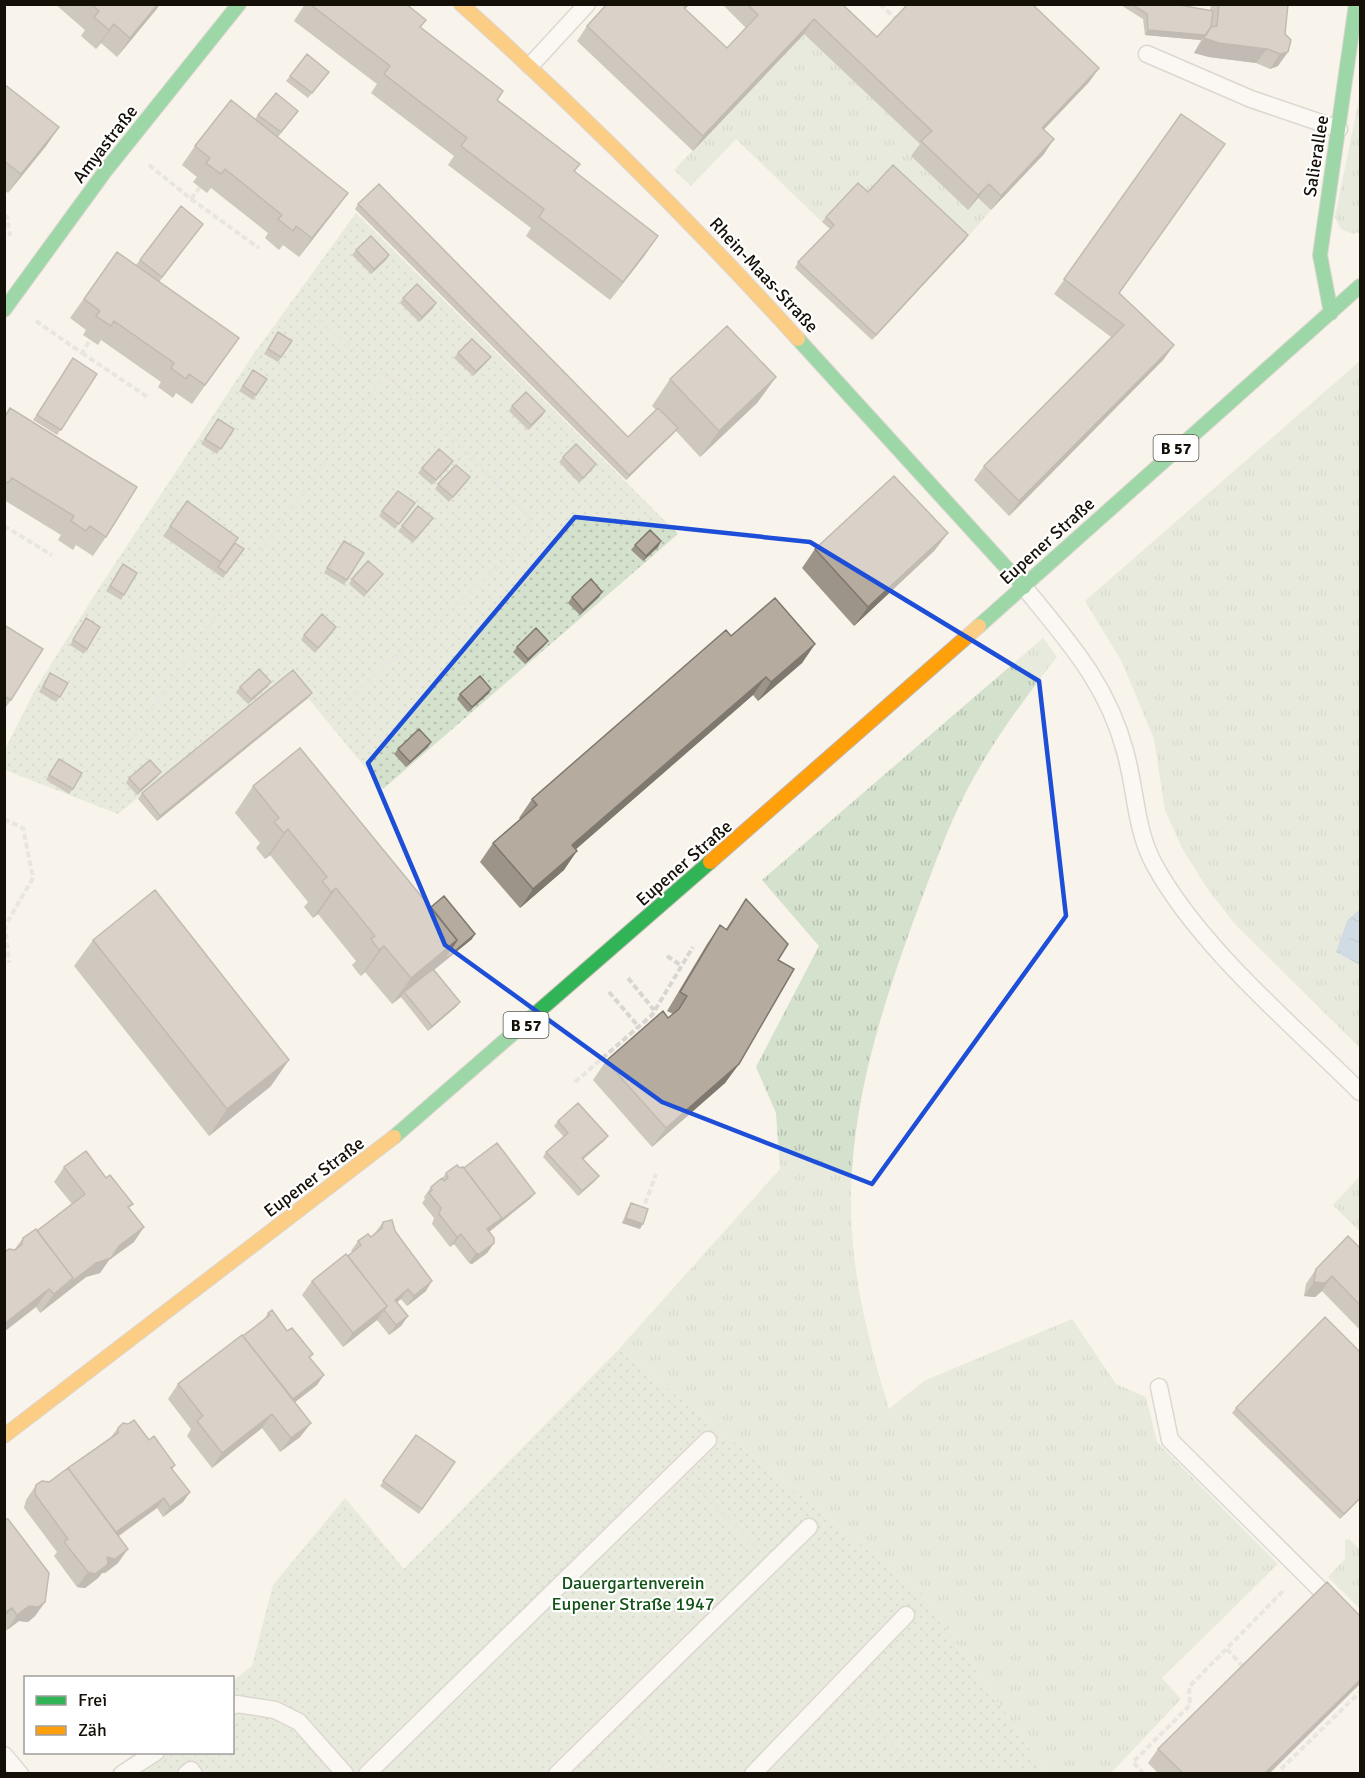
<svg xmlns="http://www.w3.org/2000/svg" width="1365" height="1778" font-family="Signika,sans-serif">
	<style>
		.grass { fill: url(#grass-tufts) }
		.garden { fill: url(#garden-dots) }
		.water { fill: url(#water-ripples) }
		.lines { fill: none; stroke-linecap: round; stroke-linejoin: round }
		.lane-casing { stroke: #bcb7af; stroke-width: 19 }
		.fast-casing { stroke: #bcb7af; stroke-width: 16 }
		.slow-casing { stroke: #bcb7af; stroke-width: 16 }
		.path { stroke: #d8d6d3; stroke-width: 4; stroke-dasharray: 6 3; stroke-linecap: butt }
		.lane { stroke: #fefdfc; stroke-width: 16 }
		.fast { stroke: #30b455; stroke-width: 14 }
		.slow { stroke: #ff9f0a; stroke-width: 14 }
		.wall { fill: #9c9489 }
		.shaded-wall { fill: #7f786f }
		.building { fill: #b5ac9f; stroke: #7f786f; stroke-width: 1.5 }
		.marked { fill: none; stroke: #1d4ed8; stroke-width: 4.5; stroke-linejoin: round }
		.labels { text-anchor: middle; stroke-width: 4.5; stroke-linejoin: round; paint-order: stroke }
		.shield { fill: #fff; stroke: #5a5751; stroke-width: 1.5 }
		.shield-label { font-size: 16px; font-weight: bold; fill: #140f07 }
		.street-label { font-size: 18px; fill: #140f07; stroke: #fff }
		.park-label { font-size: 18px; fill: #115215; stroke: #fff }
	</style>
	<defs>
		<pattern id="grass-tufts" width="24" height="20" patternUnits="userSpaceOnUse" patternTransform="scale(1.5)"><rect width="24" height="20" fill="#d4e1cd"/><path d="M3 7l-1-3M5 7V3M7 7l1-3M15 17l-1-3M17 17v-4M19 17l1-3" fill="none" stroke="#b5c0af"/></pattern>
		<pattern id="garden-dots" width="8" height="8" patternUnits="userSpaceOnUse" patternTransform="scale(1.5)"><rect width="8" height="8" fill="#d4e1cd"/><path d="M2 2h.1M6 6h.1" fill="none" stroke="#b5c0af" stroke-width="1.8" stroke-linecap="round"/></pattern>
		<pattern id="water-ripples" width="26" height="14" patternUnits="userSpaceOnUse" patternTransform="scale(1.5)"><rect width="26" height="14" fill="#a0bedb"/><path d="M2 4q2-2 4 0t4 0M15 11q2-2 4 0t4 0" fill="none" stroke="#89a2ba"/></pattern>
	</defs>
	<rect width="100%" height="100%" fill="#f8f3eb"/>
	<!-- grass -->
	<path class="grass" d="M804 34 921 145 911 156 967 209 978 198 991 210 965 240 890 171 865 197 822 222 736 139 691 186 674 170Z
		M1360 94V232L1353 234 1341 229 1335 217Z
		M1360 361V1048L1234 923 1207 888 1183 850 1165 810 1154 739 1122 662 1085 601Z
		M1043 638 1057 657C1024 699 993 741 968 788 947 828 932 872 916 914 881 1009 850 1106 851 1209 852 1278 869 1343 889 1409L924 1381 1072 1319 1116 1384 1146 1397 1157 1442 1278 1564 1162 1678 1181 1699 1111 1773H1047L921 1593 619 1349 780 1169 776 1113 756 1067 819 946 762 880Z
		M1360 1176V1232L1333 1205Z
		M1349 1539 1360 1550V1609L1328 1577 1345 1559V1540Z"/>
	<!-- garden -->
	<path class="garden" d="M356 213 678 534 383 789 289 675 118 814 5 770 4 751 36 688 99 588 255 352Z
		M619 1349 921 1593 1047 1773 116 1774 112 1770 135 1753 232 1752 233 1681 252 1666 273 1585 345 1498 404 1569Z"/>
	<!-- water -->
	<path class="water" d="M1360 909V965L1336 952 1347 921Z"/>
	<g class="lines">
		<defs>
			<path id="lane" d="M1147 54 1251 99 1339 129
				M530 66 587 4
				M1024 587C1067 640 1107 683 1125 751 1136 789 1135 829 1154 864 1199 947 1293 1025 1360 1092
				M1159 1387 1170 1440 1360 1629
				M232 1706 237 1704 275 1710 299 1722 345 1774
				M4 1755 20 1774
				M122 1774 156 1752
				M186 1774 191 1770 194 1774
				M367 1774 708 1440
				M557 1774 809 1527
				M753 1774 906 1615"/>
			<path id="fast" d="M4 310 106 170 239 4
				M1331 313 1320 255 1356 4
				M798 339 1024 587
				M979 626 1360 286
				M394 1137 710 862"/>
			<path id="slow" d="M461 4C579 110 691 221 798 339
				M710 862 979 626
				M4 1436 394 1137"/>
		</defs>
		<!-- lane casing -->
		<use href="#lane" class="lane-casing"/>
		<!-- fast casing -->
		<use href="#fast" class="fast-casing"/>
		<!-- slow casing -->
		<use href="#slow" class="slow-casing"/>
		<!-- path -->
		<path class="path" d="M880 4 897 20
			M149 165 191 199 200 187
			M191 199 259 248
			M4 215 7 217 10 236
			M310 314 420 404 528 515C532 529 529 536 521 547L331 714
			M36 321 82 353 90 340
			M82 353 149 398
			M4 526 52 555
			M260 554 385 375
			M126 747 228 599 247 587
			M4 819 23 828 33 878 5 926 9 963
			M667 956 682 966
			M628 978 654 1010
			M609 992 638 1026
			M575 1082 652 1015 693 947
			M642 1212 656 1174
			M696 1485 755 1546
			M1227 1649 1244 1668
			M862 1695 910 1774
			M639 1728 667 1774
			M1281 1769 1360 1692
			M1144 1774 1133 1762 1190 1705 1189 1687 1285 1589"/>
		<!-- lane -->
		<use href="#lane" class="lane"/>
		<!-- fast -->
		<use href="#fast" class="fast"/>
		<!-- slow -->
		<use href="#slow" class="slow"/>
	</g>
	<!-- wall -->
	<path class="wall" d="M55 4H160L117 57 101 43 96 49 81 36 85 30Z
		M305 4H406L420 27 503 91 497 100 580 164 574 172 645 255 610 300 526 236 531 228 448 165 454 156 371 93 377 84 294 21Z
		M722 4H842L877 37 1099 68 1089 82 1044 129V154L991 210 978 198 968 210 911 156 920 144 804 34 693 151 577 41 587 26 686 10 727 48 746 28Z
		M1119 4H1174L1210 10 1211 4H1288L1285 34 1278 66 1270 69 1256 63 1209 57 1194 53 1201 40 1145 35 1143 19Z
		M329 72 308 98 286 81 290 76Z
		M4 84 59 127 46 146 8 193 4 190Z
		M298 111 278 137 334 212 299 257 283 245 279 250 265 238 268 233 211 188 207 193 193 182 197 177 182 165 195 146 255 119 258 115Z
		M1181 114 1119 293 1174 345 1163 360 1009 516 974 480 984 466 1111 337 1054 294Z
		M868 192 968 235 965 240 872 340 795 268 798 262 830 229 822 222 826 217Z
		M358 204 628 437 656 410 652 406 670 379 776 377 757 403 700 457 676 431 626 480 355 209Z
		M181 206 203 224 159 282 239 338 192 404 176 393 173 398 158 387 161 382 101 340 98 345 83 335 86 330 70 318 117 252 147 273 136 265Z
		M356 250 389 255 386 260 371 274 352 255Z
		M403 298 433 308 419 322 400 303Z
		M278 332 292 341 278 362 264 354Z
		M458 353 487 362 473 376 454 358Z
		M73 358 97 374 57 435 33 420Z
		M253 370 267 379 253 400 239 391Z
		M512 406 545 411 542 416 528 430 509 411Z
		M10 408 106 537 93 556 76 545 73 550 58 540 61 535 4 500V416Z
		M218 419 234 429 217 454 201 444Z
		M563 457 593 469 579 483 559 462Z
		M450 466 432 485 418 473 422 468Z
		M467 482 449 502 435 489 438 484Z
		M398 491 415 503 395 529 379 516Z
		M187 501 231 548 244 549 223 578 163 536Z
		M429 523 413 543 398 531 402 526Z
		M948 533 934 551 854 626 802 568 815 549Z
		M661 541 658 547 643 561 631 550 635 545Z
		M340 546 347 580 344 585 324 573Z
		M123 564 124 595 121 600 106 591Z
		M383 574 364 597 349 584 352 579Z
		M572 597H599L580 615 568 603Z
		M86 618 87 649 84 654 70 645Z
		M4 625 11 700 4 710Z
		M333 632 315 653 301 640 304 635Z
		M731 636 815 644 802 663 758 701 753 695 576 849 564 870 520 908 480 862 493 843 520 819 519 818 532 799Z
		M544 646 525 664 513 652 517 647Z
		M50 673 60 697 56 702 39 692Z
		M271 682 267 687 248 704 236 692 240 687Z
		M491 689 488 694 468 712 457 699 460 694Z
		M312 693 308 698 157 821 138 799 142 793Z
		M428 747 406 767 394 754 398 749Z
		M55 764 73 789 69 794 46 780Z
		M157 777 137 795 126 783 129 778Z
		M253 786 431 907 472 939 434 970 460 1002 456 1007 428 1031 401 997 392 1004 365 972 361 976 358 973 352 965 356 961 318 914 313 918 304 907 308 902 270 855 265 859 256 848 260 843 235 813Z
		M746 899 778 960 739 1064 725 1083 652 1147 593 1080 606 1061 673 1014 667 1011 707 944 720 925 726 929Z
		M93 940 271 1086 209 1136 74 966Z
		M558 1121 608 1136 604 1141 583 1159 595 1181 578 1196 543 1157 546 1152 564 1137 554 1126Z
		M64 1167 106 1178 133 1204 129 1208 134 1242 109 1260 100 1273 86 1277 40 1313 36 1307 14 1250 23 1238 37 1231 72 1204 54 1182Z
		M460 1168H464L531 1198 489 1232 494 1243 487 1253 472 1264 469 1263 454 1244 450 1247 432 1224 434 1218 422 1203 425 1199 424 1197 431 1187 442 1179 446 1173Z
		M631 1203 640 1229 622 1223 628 1208Z
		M383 1222 395 1231 426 1291 407 1306 401 1299 397 1302 408 1316 401 1326 389 1335 377 1320 343 1347 302 1295 312 1281 352 1252 351 1251 358 1241 371 1237 375 1233Z
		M1360 1248V1330L1322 1291 1315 1297 1304 1296 1306 1284 1316 1269Z
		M268 1313 313 1354 310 1358 317 1385 295 1402 311 1423 300 1437 280 1452 262 1428 212 1468 187 1436 191 1429 168 1399 178 1384 263 1321Z
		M1236 1408 1360 1499 1340 1519 1232 1413Z
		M118 1428 149 1440 175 1465 172 1470 190 1492 183 1502 163 1517 157 1508 119 1536 118 1563 105 1573H102L98 1578 85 1588 77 1587 54 1556 57 1552 24 1508 26 1500 36 1485 49 1482 111 1437Z
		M416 1435 455 1462 419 1514 380 1486Z
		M4 1519 45 1602 35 1616 28 1622 19 1621 7 1630 4 1626Z
		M1158 1749 1270 1773H1158L1148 1763Z"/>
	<!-- shaded-wall -->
	<path class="shaded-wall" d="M158 4H160L156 10 117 57 130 38Z
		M687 4H690L673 22 684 8Z
		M814 19 804 34 693 151 703 136Z
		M114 24 101 43 96 49 109 30Z
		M1148 30 1205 35 1201 40 1145 35Z
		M1204 38 1267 49 1256 63 1209 57 1194 53Z
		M1288 52 1278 66 1270 69 1280 54Z
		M1099 68 1089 82 1032 142 1042 128Z
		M59 127 46 146 8 193 21 174Z
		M1054 139 1044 154 991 210 1001 196Z
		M989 184 978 198 968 210 978 195Z
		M348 193 334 212 299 257 312 238Z
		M968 235 965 240 872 340 876 335Z
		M658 236 645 255 610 300 623 282Z
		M389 255 386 260 371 274 374 269Z
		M436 303 433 308 419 322 422 317Z
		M1174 345 1163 360 1009 516 1019 501Z
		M491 357 487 362 473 376 476 371Z
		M776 377 757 403 700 457 719 431Z
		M545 411 542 416 528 430 531 425Z
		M678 428 674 433 626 480 629 475Z
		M948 533 934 551 854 626 868 607Z
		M661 541 658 547 643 561 646 556Z
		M602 592 599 597 580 615 583 610Z
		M548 641 544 646 525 664 528 659Z
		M815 644 802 663 758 701 771 682Z
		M766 677 753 695 559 864 572 845Z
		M271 682 267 687 248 704 251 699Z
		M491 689 488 694 468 712 472 707Z
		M312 693 308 698 157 821 160 816Z
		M431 742 428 747 406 767 410 762Z
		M161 772 157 777 137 795 140 790Z
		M288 829 270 855 265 859 284 833Z
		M577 851 564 870 520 908 533 889Z
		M336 888 318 914 313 918 331 892Z
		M475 934 472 939 405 993 404 992 401 997 392 1004 411 978 457 940Z
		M384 946 365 972 361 976 379 950Z
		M460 1002 456 1007 428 1031 432 1026Z
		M289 1060 271 1086 209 1136 227 1109Z
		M739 1064 725 1083 652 1147 666 1128Z
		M608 1136 604 1141 579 1163 582 1158Z
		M599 1176 595 1181 578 1196 582 1191Z
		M535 1193 531 1198 480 1239 487 1229Z
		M626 1218 643 1224 640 1229 622 1223Z
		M144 1227 134 1242 109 1260 100 1273 86 1277 40 1313 54 1294Z
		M461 1234 454 1244 450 1247 457 1237Z
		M494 1243 487 1253 472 1264 469 1263 476 1253Z
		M1332 1276 1322 1291 1315 1297 1304 1296 1314 1282Z
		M432 1281 426 1291 407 1306 414 1296Z
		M49 1289 36 1307 4 1332V1324Z
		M408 1289 401 1299 388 1309 395 1300Z
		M387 1306 377 1320 343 1347 353 1333Z
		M408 1316 401 1326 389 1335 396 1325Z
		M324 1375 317 1385 281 1413 288 1403Z
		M272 1414 262 1428 212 1468 222 1453Z
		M311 1423 300 1437 280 1452 291 1438Z
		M190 1492 183 1502 163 1517 170 1507Z
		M164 1498 157 1508 105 1545 112 1535Z
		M1360 1498V1499L1340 1519 1344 1514Z
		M128 1549 118 1563 105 1573H102L98 1578 85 1588 77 1587 88 1572 107 1557Z
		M45 1602 35 1616 28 1622 19 1621 7 1630 17 1615 29 1606Z
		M12 1608 4 1618V1613Z
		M1360 1680V1684L1270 1773H1265Z"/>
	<!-- building -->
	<path class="building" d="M91 4H158L130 38 114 24 109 30 94 17 99 11Z
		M310 4H406L426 20 420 27 503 91 497 100 580 164 574 171 658 236 623 282 539 217 544 209 461 146 467 138 384 74 390 66Z
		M607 4H687L684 8 727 48 758 15 747 4H842L877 37 908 4H1032L1099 68 1042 128 1054 139 1001 196 989 184 978 195 921 141 932 131 814 19 703 136 587 26Z
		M1131 4H1174L1213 11 1211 27 1205 35 1148 30 1147 14Z
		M1219 4H1288L1285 34 1291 40 1288 52 1280 54 1267 49 1219 43 1204 38 1211 27 1217 26Z
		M307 54 329 72 312 93 290 76Z
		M4 84 59 127 21 174 4 161Z
		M276 93 298 111 281 132 258 115Z
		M231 100 348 193 312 238 296 226 293 231 278 219 282 215 225 169 221 174 206 163 210 158 195 146Z
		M1181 114 1225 144 1119 293 1174 345 1019 501 984 466 1124 325 1064 279Z
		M893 165 968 235 876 335 798 262 834 225 826 217 858 183 868 192Z
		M379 184 628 437 658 408 678 428 629 475 358 204Z
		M181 206 203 224 162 277 140 260Z
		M371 236 389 255 374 269 356 250Z
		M117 252 239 338 205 385 189 374 186 379 171 368 174 363 114 321 111 326 96 316 100 311 84 299Z
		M417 284 436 303 422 317 403 298Z
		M727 326 776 377 719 431 670 379Z
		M278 332 292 341 281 357 268 349Z
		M472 339 491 357 476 371 458 353Z
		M73 358 97 374 61 430 37 415Z
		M253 370 267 379 256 395 243 386Z
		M526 392 545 411 531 425 512 406Z
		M10 408 137 487 106 537 90 526 86 531 71 521 74 516 12 478 8 483 4 480V418Z
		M218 419 234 429 221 449 205 439Z
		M576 444 596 464 583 478 563 457Z
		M439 449 453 461 436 480 422 468Z
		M456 465 470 477 453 497 438 484Z
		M894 476 948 533 868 607 815 549Z
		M398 491 415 503 399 524 382 511Z
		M187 501 238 538 221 562 170 526Z
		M418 506 433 518 416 538 402 526Z
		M650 530 661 541 646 556 635 545Z
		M344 541 364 553 347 580 327 568Z
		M235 543 244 549 226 573 218 567Z
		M368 561 383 574 367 592 352 579Z
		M123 564 137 573 124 595 110 586Z
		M591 579 602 592 583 610 572 597Z
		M775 598 815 644 771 682 766 677 572 845 577 851 533 889 493 843 537 805 532 799 726 630 731 636Z
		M322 614 336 627 318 648 304 635Z
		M86 618 100 627 87 649 73 640Z
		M4 625 43 649 11 700 4 696Z
		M536 628 548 641 528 659 517 647Z
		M259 669 271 682 251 699 240 687Z
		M293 670 312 693 160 816 142 793Z
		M50 673 68 683 60 697 43 687Z
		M480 676 491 689 472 707 460 694Z
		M419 729 431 742 410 762 398 749Z
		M300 748 457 940 411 978 384 946 379 950 376 946 371 939 375 936 336 888 331 892 322 881 327 877 288 829 284 833 274 822 279 818 253 786Z
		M59 759 82 773 73 789 49 775Z
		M150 760 161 772 140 790 129 778Z
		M155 890 289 1060 227 1109 93 940Z
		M444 896 475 934 443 961 457 940 431 907Z
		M746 899 788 944 778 960 794 969 739 1064 666 1128 606 1061 663 1011 668 1018 679 1009 687 996 680 992 720 925 727 930Z
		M433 969 460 1002 432 1026 404 992Z
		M578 1103 608 1136 582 1158 599 1176 582 1191 546 1152 568 1133 558 1121Z
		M497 1143 535 1193 501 1220 502 1218 464 1168Z
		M86 1151 106 1178 110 1175 133 1204 128 1207 144 1227 119 1246 111 1258 96 1263 70 1283 73 1278 37 1231 85 1194 64 1167Z
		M457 1165 460 1168 463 1167 502 1218 487 1229 494 1238V1243L479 1254 476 1253 461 1234 457 1237 439 1214 441 1208 429 1193 432 1190 431 1187 442 1178 444 1181 448 1178 446 1173Z
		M631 1203 648 1209 643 1224 626 1218Z
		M392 1220 395 1231 432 1281 414 1296 408 1289 395 1300 408 1316 396 1325 384 1310 387 1306 348 1256 361 1245 358 1241 368 1234 371 1237 382 1228 383 1222Z
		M36 1229 73 1278 54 1294 49 1289 4 1324V1252L9 1249 15 1250 22 1244 23 1238Z
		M1348 1236 1360 1248V1305L1332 1276 1325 1283 1314 1282 1316 1269Z
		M346 1254 387 1306 353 1333 312 1281Z
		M272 1310 287 1331 292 1328 313 1354 309 1357 324 1375 293 1399 243 1336 270 1315 268 1313Z
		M1325 1317 1360 1352V1498L1344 1514 1236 1408Z
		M242 1335 311 1423 291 1438 272 1414 222 1453 197 1421 203 1416 178 1384Z
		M134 1420 149 1440 154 1436 175 1465 171 1468 190 1492 170 1507 164 1498 116 1532 68 1468 118 1433V1428L123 1423 128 1424Z
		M416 1435 455 1462 422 1509 383 1481Z
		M68 1468 128 1549 115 1559 107 1557 108 1564 95 1574 88 1572 64 1542 68 1539 35 1494 36 1485 42 1481 49 1482Z
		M4 1519H8L49 1573 45 1602 38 1607 29 1606 17 1615 12 1608 4 1613Z
		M1327 1582 1360 1616V1680L1265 1773H1183L1158 1749Z"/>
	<!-- marked area -->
	<path d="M0 0H1365V1778H0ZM575 517 810 542 1039 681 1066 916 872 1184 662 1102 445 945 368 763Z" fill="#f8f3eb" fill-opacity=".55" fill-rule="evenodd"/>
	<path class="marked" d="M575 517 810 542 1039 681 1066 916 872 1184 662 1102 445 945 368 763Z"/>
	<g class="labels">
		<!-- shield labels -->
		<g class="shield">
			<rect x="1153.5" y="435" width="45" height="26" rx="4.5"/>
			<rect x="503.5" y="1012" width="45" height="26" rx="4.5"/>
		</g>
		<g class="shield-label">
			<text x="1176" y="454">B 57</text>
			<text x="526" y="1031">B 57</text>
		</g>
		<!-- street labels -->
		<g class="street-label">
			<text transform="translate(105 144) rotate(-52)" y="6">Amyastraße</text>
			<text transform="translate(1316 156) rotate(-81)" y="6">Salierallee</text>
			<text transform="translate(764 275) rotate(47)" y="6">Rhein-Maas-Straße</text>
			<text transform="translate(1047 541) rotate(-42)" y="6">Eupener Straße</text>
			<text transform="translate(684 863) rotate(-41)" y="6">Eupener Straße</text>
			<text transform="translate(314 1177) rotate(-37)" y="6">Eupener Straße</text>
		</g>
		<!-- park labels -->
		<g class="park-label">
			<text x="633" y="1589">Dauergartenverein<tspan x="633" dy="21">Eupener Straße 1947</tspan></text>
		</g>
	</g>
	<!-- border -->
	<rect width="1365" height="1778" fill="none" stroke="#140f07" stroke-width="12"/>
	<!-- legend -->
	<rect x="24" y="1676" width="210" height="78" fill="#ffffff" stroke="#a19f9c" stroke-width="1.5"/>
	<rect x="36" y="1696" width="30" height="9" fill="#30b455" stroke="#a19f9c" stroke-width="1.5"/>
	<text x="78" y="1706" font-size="18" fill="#140f07">Frei</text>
	<rect x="36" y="1726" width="30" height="9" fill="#ff9f0a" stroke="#a19f9c" stroke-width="1.5"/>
	<text x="78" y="1736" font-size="18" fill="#140f07">Zäh</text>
</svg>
